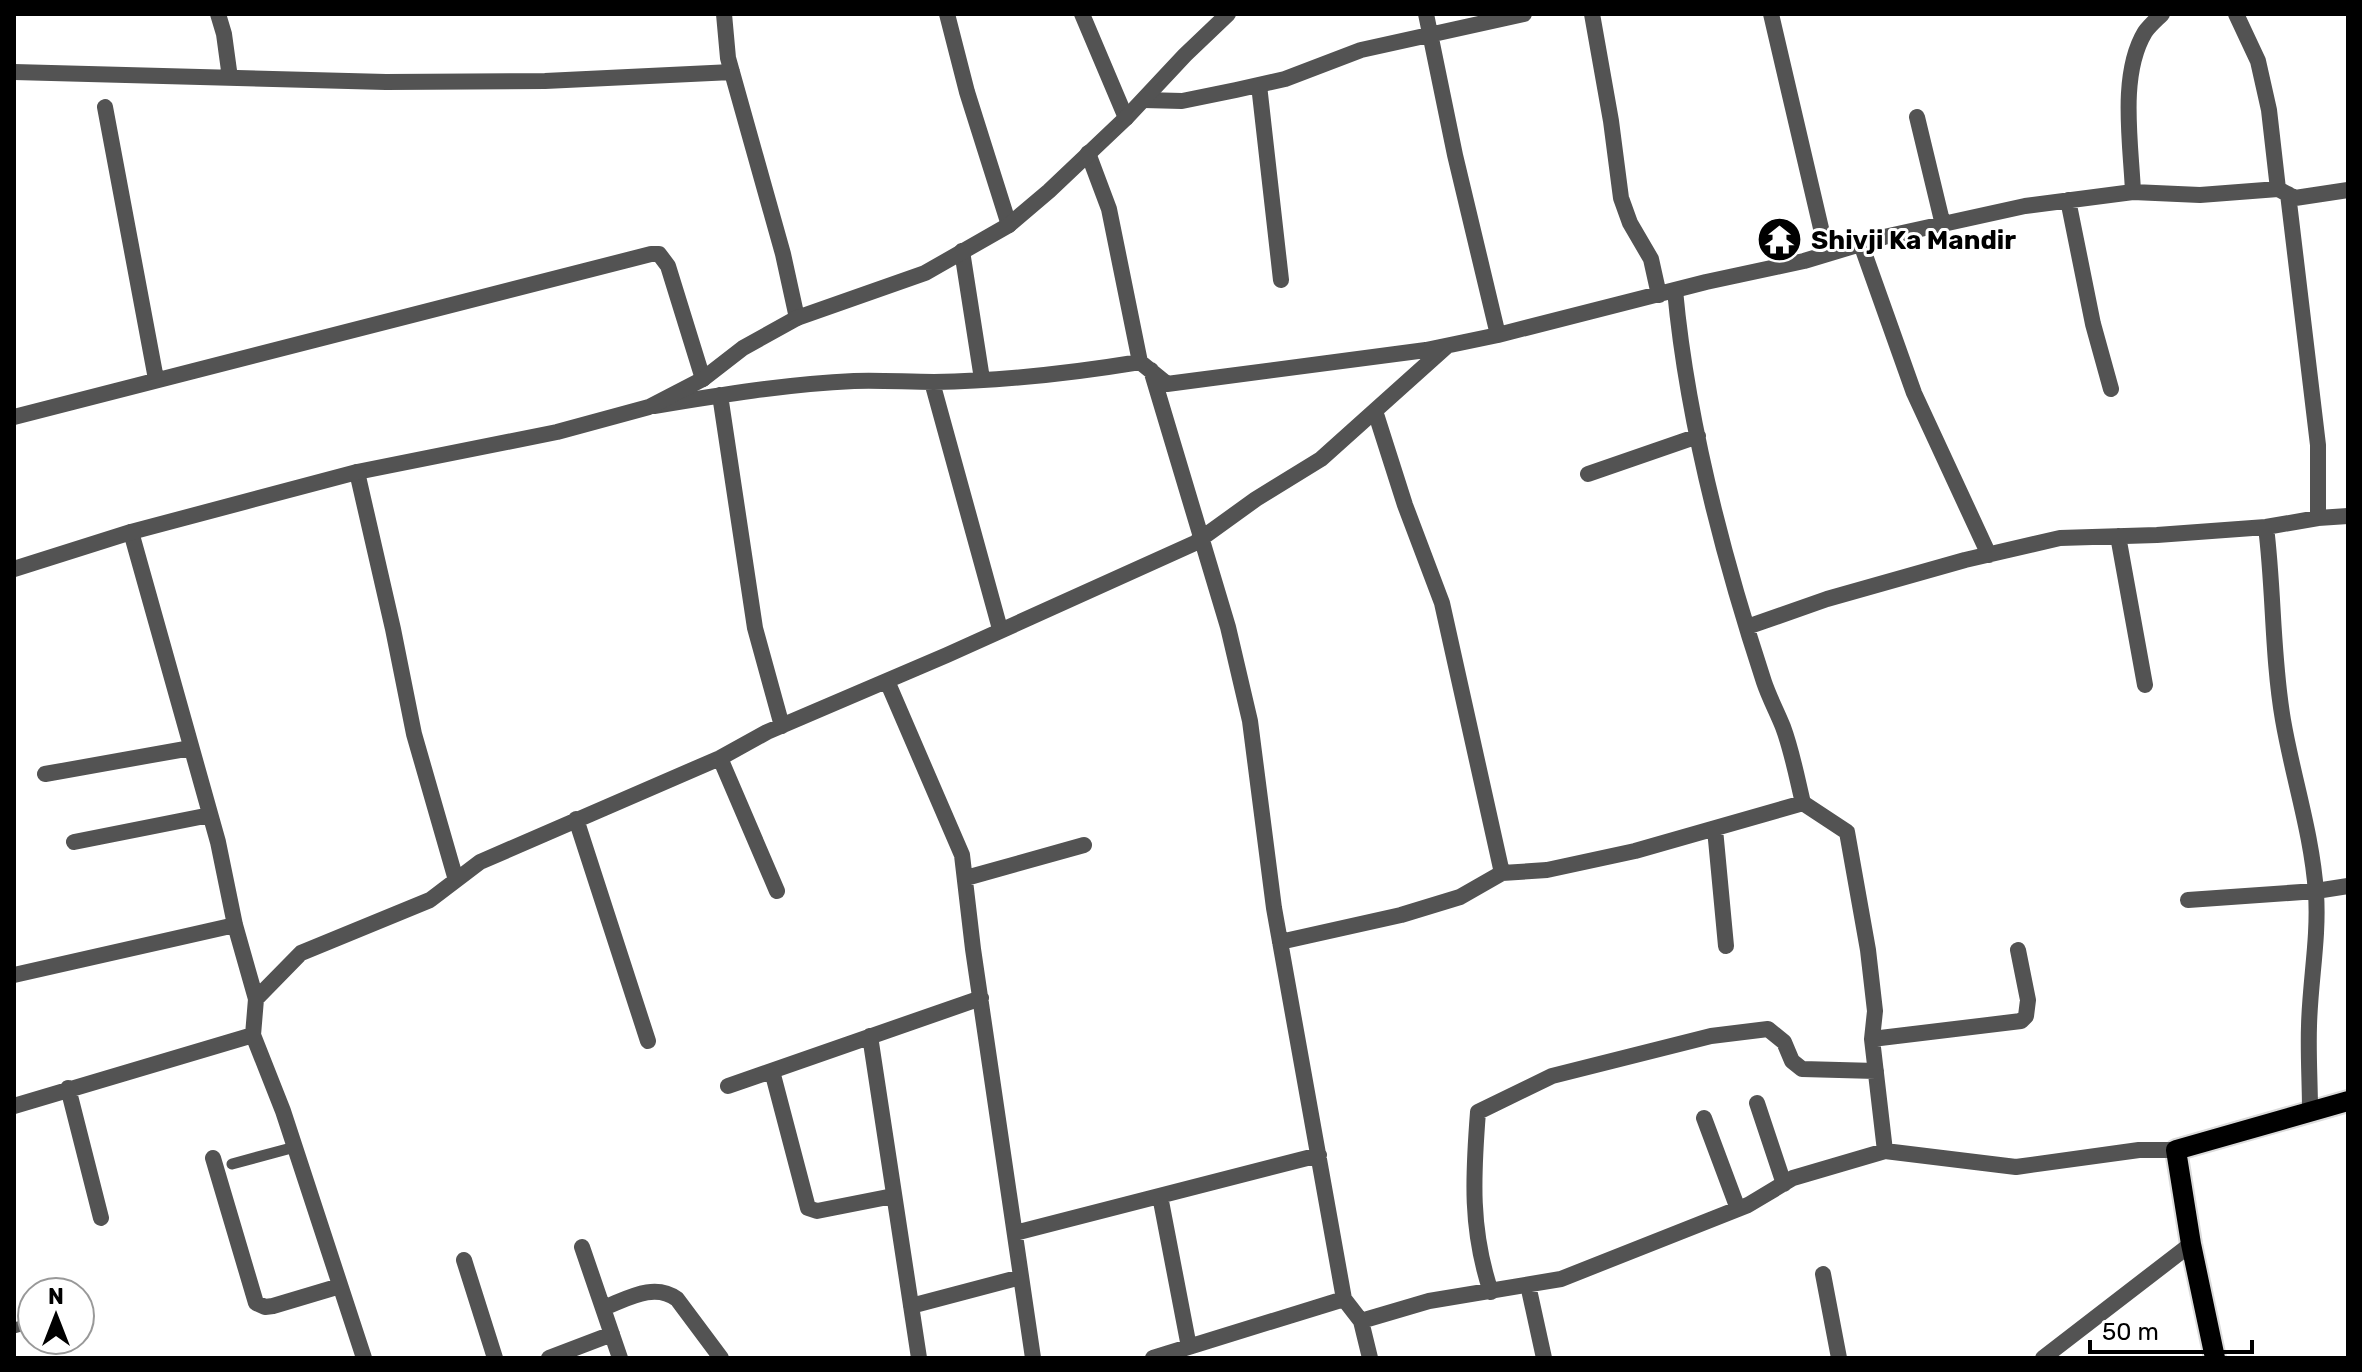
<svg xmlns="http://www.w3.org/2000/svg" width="2362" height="1372" font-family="Rubik,sans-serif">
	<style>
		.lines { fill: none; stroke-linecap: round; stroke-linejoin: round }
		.primary-casing { stroke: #dbdbdb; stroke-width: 24 }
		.service { stroke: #535353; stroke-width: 11 }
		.minor { stroke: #535353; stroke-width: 16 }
		.tertiary { stroke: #535353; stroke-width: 16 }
		.primary { stroke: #000; stroke-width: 20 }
		.labels { text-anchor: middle; stroke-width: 6; stroke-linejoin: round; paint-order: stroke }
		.poi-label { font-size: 26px; font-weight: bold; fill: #000; stroke: #fff; text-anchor: start }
	</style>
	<rect width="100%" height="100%" fill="#fff"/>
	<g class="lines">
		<defs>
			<path id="primary" d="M2215 1358 2191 1244 2176 1150 2348 1101"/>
		</defs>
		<!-- primary casing -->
		<use href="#primary" class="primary-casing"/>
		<!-- service -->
		<path class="service" d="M232 1164 295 1147
			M14 1328 32 1323"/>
		<!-- minor -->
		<path class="minor" d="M218 14 224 34 230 78
			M724 14 728 58 783 254 797 318
			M947 14 967 92 1009 225
			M1082 14 1126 118
			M1426 14 1455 155 1498 335
			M1592 14 1611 121 1621 198 1630 223 1651 259 1659 295
			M1771 14 1827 254
			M2236 14 2258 61 2269 110 2278 189
			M14 72 386 82 545 81 732 72
			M1259 85 1281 280
			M1144 100 1182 101 1236 90 1285 79 1361 50 1524 14
			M105 107 156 379
			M1917 117 1943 225
			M2133 192C2131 144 2119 75 2145 32 2149 26 2156 20 2162 14
			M2288 194 2318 445V518
			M2068 200 2093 324 2111 389
			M1861 244 1914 393 1989 555
			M962 251 982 379
			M1675 290C1687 421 1723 557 1764 682 1769 697 1777 712 1783 727 1792 751 1797 778 1803 803L1847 832 1868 950 1875 1011 1872 1039 1885 1151
			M1140 362 1167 384 1426 350 1498 335 1706 282 1804 261 1884 237 2025 206 2133 192 2200 195 2278 189 2295 198 2348 190
			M1151 370 1228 627 1250 721 1274 908 1344 1299 1361 1321 1370 1358
			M932 382 1000 629
			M720 395 755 628 782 726
			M654 406C720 395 787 384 854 381 881 380 907 382 934 382 1002 381 1073 373 1140 362L1109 209 1088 153
			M1375 411 1405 505 1442 603 1502 873
			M14 417 651 254H659L668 266 703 379
			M357 472 393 629 414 734 456 880
			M1588 474 1698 436
			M2266 527C2274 591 2272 656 2283 720 2293 778 2312 834 2316 893 2319 938 2310 981 2309 1026 2308 1054 2310 1083 2310 1111
			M131 532 218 842 235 925 256 999
			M2118 536 2145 685
			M1747 627 1827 599 1965 560 2060 538 2157 535 2266 527 2318 518 2348 516
			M887 681 962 855 973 949 1033 1358
			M720 758 777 891
			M45 774 191 748
			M576 819 648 1041
			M1715 829 1726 946
			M74 842 210 815
			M966 878 1084 845
			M2188 900 2316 891 2348 886
			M1280 942 1401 915 1460 897 1502 873 1547 870 1635 851 1803 803
			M14 975 235 925
			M253 1035 283 1111 364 1358
			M870 1036 919 1358
			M1872 1039 2021 1021 2026 1016 2028 1000 2018 950
			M772 1071 808 1208 817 1211 893 1196
			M728 1086 981 998
			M68 1088 101 1218
			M1757 1103 1784 1184
			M14 1106 253 1035 256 999 301 953 430 900 480 862 720 758 767 732 947 655 1195 543 1256 499 1321 459 1447 346
			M1704 1118 1738 1209
			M213 1158 256 1303 265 1307 273 1306 340 1286
			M1160 1196 1189 1347
			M1015 1233 1319 1155
			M582 1247 620 1358
			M464 1260 495 1358
			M1823 1274 1839 1358
			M1528 1285 1544 1358
			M1491 1292C1470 1230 1473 1176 1478 1112L1552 1076 1711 1036 1768 1029 1784 1042 1792 1061 1802 1069 1876 1071
			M911 1306 1021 1277
			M603 1308C627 1299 654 1282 677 1299L721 1358
			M1361 1321 1429 1301 1561 1279 1748 1205 1793 1178 1885 1151 2016 1167 2139 1150H2176
			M549 1358 612 1334
			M1153 1358 1344 1299
			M2043 1358 2191 1244"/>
		<!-- tertiary -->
		<path class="tertiary" d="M14 569 131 532 357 472 557 432 649 407 703 379 743 348 797 318 925 273 1009 225 1049 191 1126 118 1185 55 1228 14"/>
		<!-- primary -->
		<use href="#primary" class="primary"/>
	</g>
	<!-- icons -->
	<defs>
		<symbol id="temple-disc" viewBox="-11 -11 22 22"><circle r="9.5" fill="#000" stroke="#fff"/><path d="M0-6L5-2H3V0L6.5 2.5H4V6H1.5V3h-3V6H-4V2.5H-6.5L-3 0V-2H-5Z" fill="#fff"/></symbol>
	</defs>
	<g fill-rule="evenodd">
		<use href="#temple-disc" x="1754" y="214" width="51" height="51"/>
	</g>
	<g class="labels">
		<!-- poi labels -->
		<g class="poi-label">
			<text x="1811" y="249">Shivji Ka Mandir</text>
		</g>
	</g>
	<!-- border -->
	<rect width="2362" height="1372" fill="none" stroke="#000000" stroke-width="32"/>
	<!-- north arrow -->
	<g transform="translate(56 1316)"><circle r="38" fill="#ffffff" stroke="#999999" stroke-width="2"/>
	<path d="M0-6L14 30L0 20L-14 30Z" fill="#000000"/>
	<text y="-12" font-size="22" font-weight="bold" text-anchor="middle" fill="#000000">N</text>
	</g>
	<!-- scale -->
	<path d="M2090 1340v12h162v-12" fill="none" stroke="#000000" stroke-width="4"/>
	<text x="2102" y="1340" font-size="24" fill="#000000" stroke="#ffffff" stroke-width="6" paint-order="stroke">50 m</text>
</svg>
